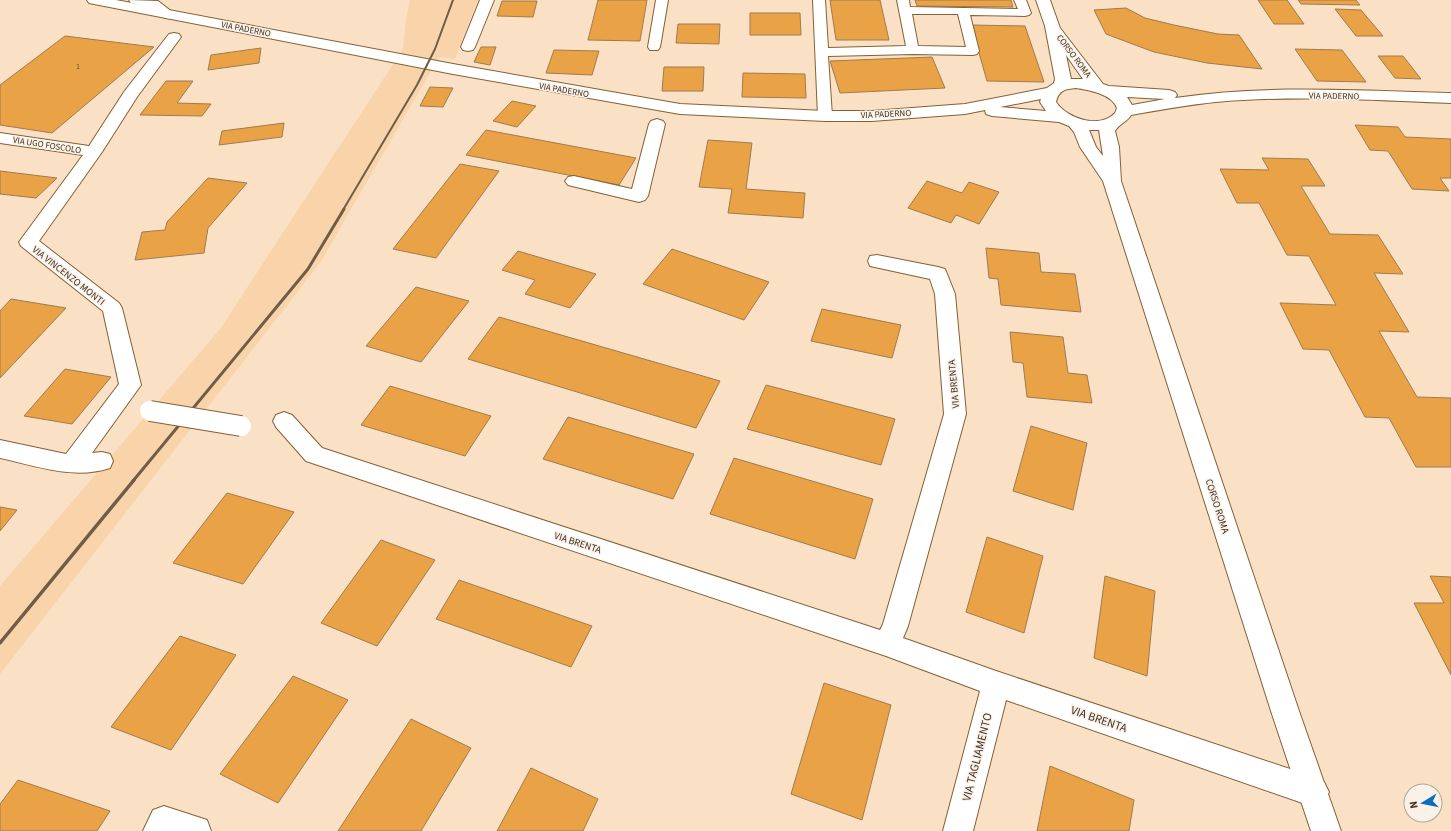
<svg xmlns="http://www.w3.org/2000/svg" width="1451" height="831" font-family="'Source Sans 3',sans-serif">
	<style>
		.built { fill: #f9d4aa }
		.building { fill: #e9a246; stroke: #a07b4e }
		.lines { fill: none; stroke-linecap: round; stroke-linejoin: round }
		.lane-casing { stroke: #846034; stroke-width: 2 }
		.street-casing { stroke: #846034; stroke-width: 2 }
		.secondary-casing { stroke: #846034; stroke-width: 2 }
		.lane { fill: #fff; fill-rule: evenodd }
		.street { fill: #fff; fill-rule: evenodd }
		.secondary { fill: #fff; fill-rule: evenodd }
		.rail-far2 { stroke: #6f5d48; stroke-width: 2 }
		.rail-far1 { stroke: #6f5d48; stroke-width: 3 }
		.rail { stroke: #6f5d48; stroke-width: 3.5 }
		.street-bridge-casing { stroke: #846034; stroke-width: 22; stroke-linecap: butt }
		.street-bridge { stroke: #fff; stroke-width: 20 }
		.labels { text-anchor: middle; stroke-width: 3; stroke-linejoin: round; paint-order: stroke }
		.number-label { font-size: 8px; fill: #6c4f2a }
		.far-street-label { font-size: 9px; fill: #433320; stroke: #faf1e8 }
		.street-label { font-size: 10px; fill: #433320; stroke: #faf1e8 }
		.near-street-label { font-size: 12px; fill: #433320; stroke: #faf1e8 }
	</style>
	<rect width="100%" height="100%" fill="#fae1c5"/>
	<!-- built -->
	<path class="built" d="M410 0H478L455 59 439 57 320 263 0 674V586L220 329 403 49 406 19Z"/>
	<!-- building -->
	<path class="building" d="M598 0H647L640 41 588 40Z
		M830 0H880L889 40H836Z
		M915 0H1011L1013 7 917 6Z
		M1258 0H1287L1304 24H1274Z
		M1298 0H1356L1360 5 1301 4Z
		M502 1H537L533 17 497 16Z
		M1126 8 1145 18 1174 25 1218 34 1239 35 1262 69 1207 63 1154 52 1106 34 1094 10Z
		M1335 9 1361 10 1383 36H1356Z
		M750 13H800L801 35H750Z
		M678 24H720L719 44 676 43Z
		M971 25 1025 26 1044 82 987 81Z
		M65 36 154 47 52 133 0 125V85Z
		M481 47H496L490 65 474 62Z
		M261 48 259 63 208 70 211 55Z
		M1295 49 1342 50 1366 82 1317 81Z
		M554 50 599 51 592 75 546 73Z
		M1378 56H1403L1421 79 1395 78Z
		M932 57 945 88 840 93 830 61Z
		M664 67H704L703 91H662Z
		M743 73 805 74 806 98 742 97Z
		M166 81H193L177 103 211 104 202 116 140 115Z
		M430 87 453 88 443 107 420 106Z
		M512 101 536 106 517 127 493 121Z
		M284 123 282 137 219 145 222 131Z
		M1355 125 1398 127 1405 137 1451 139V178H1440L1449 191 1412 189 1388 151 1370 150Z
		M486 130 636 158 619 185 466 155Z
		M708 140 752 143 746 189 805 193 803 218 728 213 732 189 699 187Z
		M1262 158 1308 159 1325 186H1301L1330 234 1378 235 1403 274 1374 273 1409 332 1379 331 1417 397 1451 398V467H1416L1389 418 1365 417 1329 350 1303 349 1280 303 1336 305 1309 256 1287 255 1259 203H1237L1220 169 1269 170Z
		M460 164 499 171 436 258 393 249Z
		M0 171 57 178 36 198 0 194Z
		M208 178 247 183 208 228 204 253 135 260 142 232 165 230 167 222Z
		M927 181 962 193 969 182 999 192 979 224 956 215 951 223 908 208Z
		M986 248 1039 253 1041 272 1075 274 1081 312 1001 305 998 279 989 278Z
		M672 249 769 282 744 320 643 284Z
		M518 251 596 274 570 308 525 294 535 280 502 270Z
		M416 287 469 301 421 362 366 346Z
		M11 299 66 308 0 378V311Z
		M822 309 901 325 892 358 811 341Z
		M499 317 720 381 696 428 468 359Z
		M1010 332 1063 337 1068 373 1087 375 1092 403 1027 397 1023 363 1013 362Z
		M65 369 111 377 72 424 24 416Z
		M766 385 895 419 881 465 747 429Z
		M390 386 491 416 465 456 361 425Z
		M568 417 694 454 673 499 543 459Z
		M1031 426 1087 443 1073 510 1013 491Z
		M734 458 873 499 855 559 710 514Z
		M227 493 294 512 243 584 173 563Z
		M0 507 17 510 0 531Z
		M987 537 1043 556 1024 633 966 612Z
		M381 540 435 560 377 646 321 623Z
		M1105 576 1155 591 1147 676 1094 658Z
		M1430 576 1451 577V675L1414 603H1444Z
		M459 580 592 626 571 667 436 619Z
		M180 636 236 655 171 750 111 727Z
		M293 676 348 700 278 803 220 774Z
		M824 683 891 705 862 820 791 794Z
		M411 719 471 748 421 831H338Z
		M1050 766 1134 800 1129 831H1037Z
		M531 768 598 799 583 831H497Z
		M18 780 110 811 97 831H0V804Z"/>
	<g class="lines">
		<defs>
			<path id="lane" d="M656 0H668L660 47 658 50H650L648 47Z
				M813 0H825L828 48 906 46 897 0H909L910 7 1018 9 1014 0H1026L1031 13 1029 15 1025 16 970 15 979 51 977 54 973 55 913 54 828 56 832 116 830 119H820L818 116ZM912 14H958L966 47 918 46Z"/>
			<path id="street" d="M129 0 158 1 176 15 174 18C162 21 157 11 147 7 142 5 136 4 131 3Z
				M480 0H494L475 47 473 50 468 51 463 50 461 47Z
				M174 33 179 34 181 37 137 97 102 152 39 241 119 303 122 308 141 385 92 453 102 452 110 454 113 461 110 468C74 480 36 466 0 458V440L66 454 119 384 103 311 21 246 19 242 83 155 0 143V133L89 146 124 92 169 34Z
				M657 119 663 121 665 124 648 196 645 200 639 202 568 185 565 181 568 177 574 176 632 189 649 124 651 121Z
				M877 255 938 267 945 269 955 294 966 414 908 626 903 638 996 671 1314 777 1324 782 1329 792 1324 802 1314 807 1006 700 973 831H943L980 691 886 656 306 461 276 427 273 421 276 415 284 412 292 415 322 448 880 630 883 624 944 414 935 294 930 279 870 266 868 261 870 256Z
				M164 806 207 820 211 831H143L153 810Z"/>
			<path id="secondary" d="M87 0H116L453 64 680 104 825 111H872L965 104 1047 88 1054 83 1055 79 1045 26 1036 0H1050L1060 28 1103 84 1109 86 1169 90 1175 92 1177 95 1175 98C1266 84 1359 91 1451 93V103C1373 100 1294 95 1216 102 1187 105 1159 110 1131 115 1127 122 1119 124 1115 131L1119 147 1121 181 1299 711 1341 831H1311L1271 711 1103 181 1080 147 1074 132 1069 126 1059 122 992 116 986 114 985 110 965 114 872 121H825L680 114 453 74 94 4 89 3ZM1066 55 1083 79H1071ZM1076 88C1089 90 1112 94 1117 108L1115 113C1100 129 1067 119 1056 102 1059 90 1065 89 1076 88ZM1127 97 1165 99 1132 105ZM1041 99 1040 102 1046 111 1000 107ZM1089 130H1099L1103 156 1096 147Z"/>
		</defs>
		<!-- lane casing -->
		<use href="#lane" class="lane-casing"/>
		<!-- street casing -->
		<use href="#street" class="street-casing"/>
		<!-- secondary casing -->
		<use href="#secondary" class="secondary-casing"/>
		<!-- lane -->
		<use href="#lane" class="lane"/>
		<!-- street -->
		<use href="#street" class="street"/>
		<!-- secondary -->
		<use href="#secondary" class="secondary"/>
		<!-- rail-far2 -->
		<path class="rail-far2" d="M343 210 417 85 435 49 453 0"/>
		<!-- rail-far1 -->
		<path class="rail-far1" d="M133 481 308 269 344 209"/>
		<!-- rail -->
		<path class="rail" d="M0 643 134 480"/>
		<defs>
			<path id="street-bridge" d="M150 411 241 426"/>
		</defs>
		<!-- street-bridge casing -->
		<use href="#street-bridge" class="street-bridge-casing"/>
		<!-- street-bridge -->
		<use href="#street-bridge" class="street-bridge"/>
	</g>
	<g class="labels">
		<!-- number labels -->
		<g class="number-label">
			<text x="78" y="69">1</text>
		</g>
		<!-- far-street labels -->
		<g class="far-street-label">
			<text transform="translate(246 29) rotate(11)" y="3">VIA PADERNO</text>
			<text transform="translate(1074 56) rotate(53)" y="3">CORSO ROMA</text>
			<text transform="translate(564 90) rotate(10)" y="3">VIA PADERNO</text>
			<text transform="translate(1334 96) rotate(1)" y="3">VIA PADERNO</text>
			<text transform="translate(886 114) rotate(-3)" y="3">VIA PADERNO</text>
			<text transform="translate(47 145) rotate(9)" y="3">VIA UGO FOSCOLO</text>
		</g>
		<!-- street labels -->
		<g class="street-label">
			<text transform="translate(69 275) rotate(38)" y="4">VIA VINCENZO MONTI</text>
			<text transform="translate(953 384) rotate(-95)" y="4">VIA BRENTA</text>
			<text transform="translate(1218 506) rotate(72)" y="4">CORSO ROMA</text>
			<text transform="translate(578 542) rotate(18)" y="4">VIA BRENTA</text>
		</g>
		<!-- near-street labels -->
		<g class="near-street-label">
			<text transform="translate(1099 719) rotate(19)" y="4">VIA BRENTA</text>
			<text transform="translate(977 757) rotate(-76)" y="4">VIA TAGLIAMENTO</text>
		</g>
	</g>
	<!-- north arrow -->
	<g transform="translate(1423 803) rotate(260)"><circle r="19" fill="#faf1e8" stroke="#b1a598"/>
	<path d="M0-3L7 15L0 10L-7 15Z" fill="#0e6cb9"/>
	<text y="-6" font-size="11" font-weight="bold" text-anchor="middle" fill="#433320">N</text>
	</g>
</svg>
